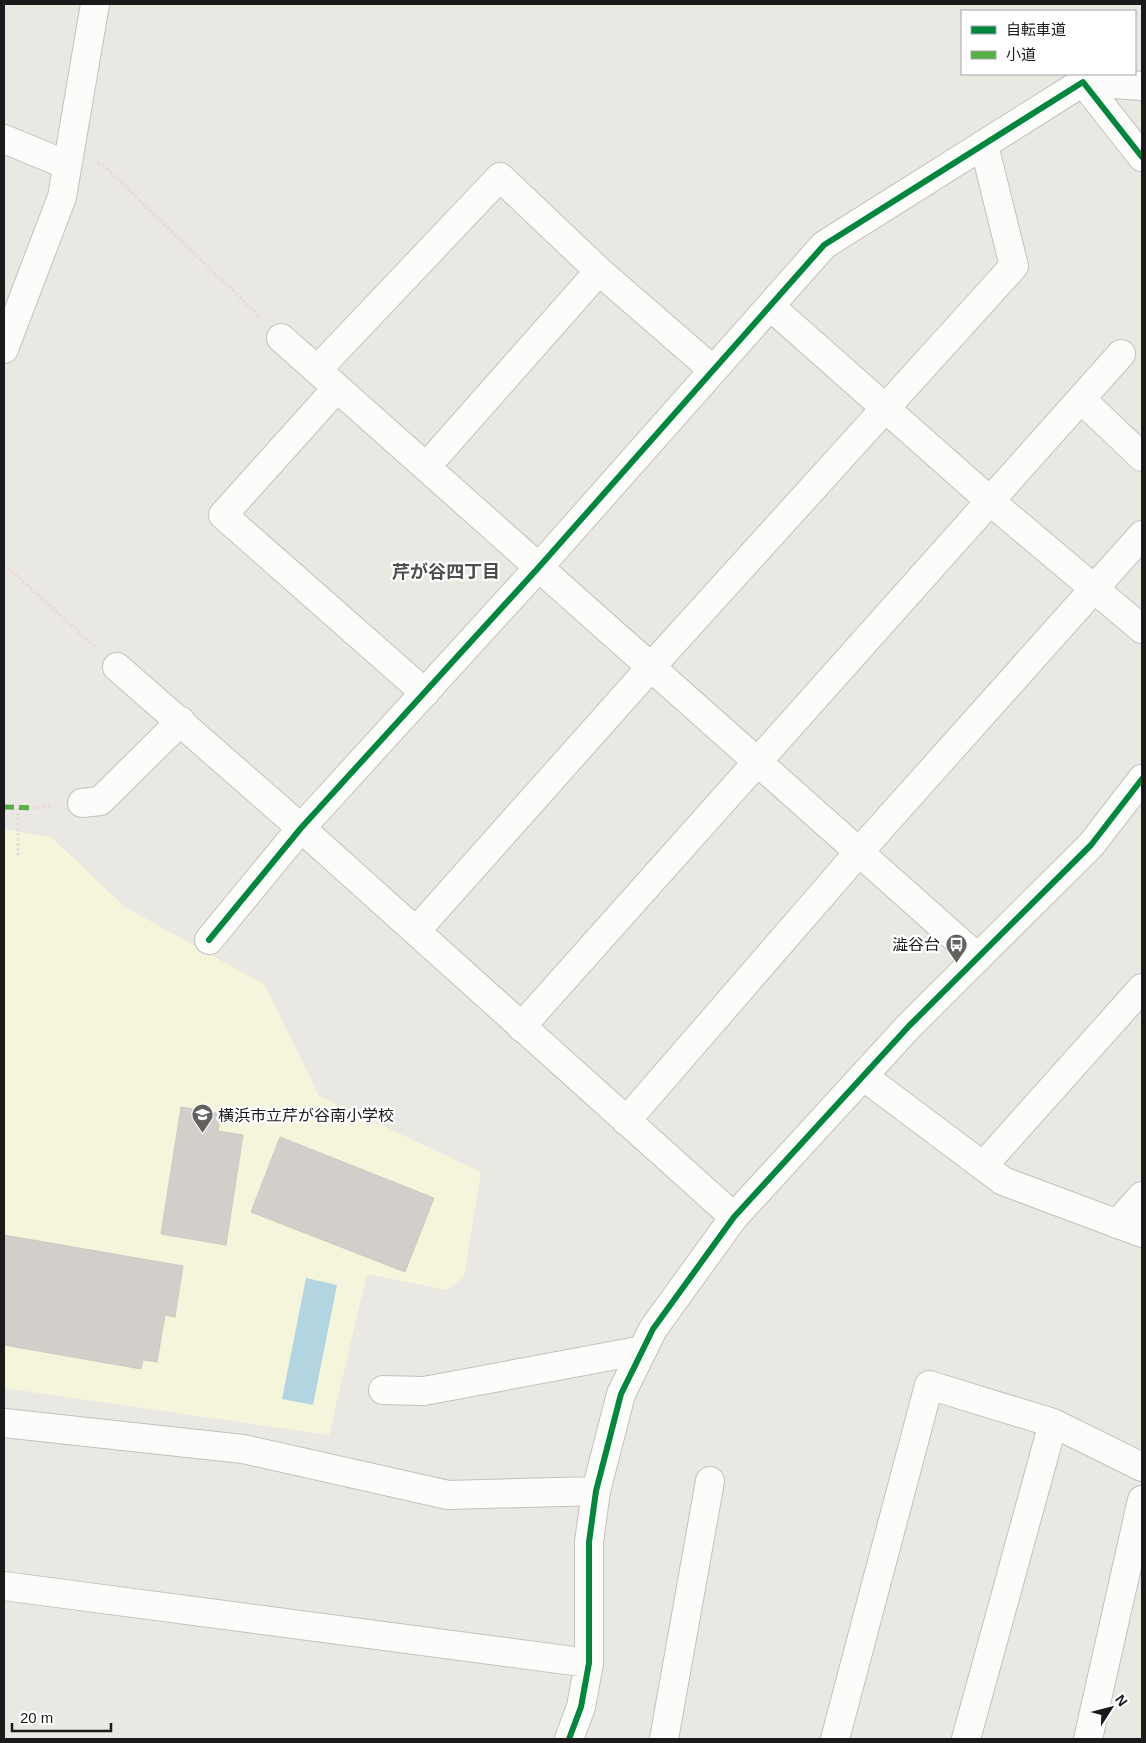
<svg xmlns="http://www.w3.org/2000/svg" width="1146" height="1743" font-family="Arial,'Noto Sans JP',sans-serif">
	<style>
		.education { fill: #f5f5db }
		.water { fill: #b2d6e1 }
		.building { fill: #d2cfca; stroke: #cdc9c3 }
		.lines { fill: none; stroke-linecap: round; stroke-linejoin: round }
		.minor-casing { stroke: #c2c1be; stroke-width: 30 }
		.path { stroke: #ead9d6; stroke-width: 3; stroke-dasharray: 2.5 2.5; stroke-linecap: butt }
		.minor { stroke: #fcfcfb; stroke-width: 28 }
		.quiet { stroke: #55b145; stroke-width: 5; stroke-dasharray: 10 5; stroke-linecap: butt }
		.cycleway-casing { stroke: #fff; stroke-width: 9 }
		.cycleway { stroke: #00873e; stroke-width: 6 }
		.labels { text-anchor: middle; stroke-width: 4.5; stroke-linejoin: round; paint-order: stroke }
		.poi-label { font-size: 16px; fill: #1a1a1a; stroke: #fff; text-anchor: end }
		.neighbourhood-label { font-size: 18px; font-weight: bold; fill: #4d4d4d; stroke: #fff }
	</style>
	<rect width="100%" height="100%" fill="#eae8e2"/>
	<!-- education -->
	<path class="education" d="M4 829 52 838 125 907 265 985 319 1096 481 1172 464 1277 447 1290 367 1274 329 1435 4 1388Z"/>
	<!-- water -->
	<path class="water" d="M306 1278 337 1285 313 1405 282 1399Z"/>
	<!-- building -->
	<path class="building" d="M181 1107 221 1114 218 1131 243 1135 226 1245 161 1234Z
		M280 1137 434 1198 405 1272 251 1212Z
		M4 1235 183 1266 175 1317 165 1315 157 1362 143 1360 141 1369 4 1345Z"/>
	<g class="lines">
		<defs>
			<path id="minor" d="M1083 82 1142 86
				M4 139 67 165
				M770 306 990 501 1142 629
				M281 338 978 958
				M4 349 62 197 95 4
				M317 370 500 177 599 271 713 370
				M337 388 223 515 425 693
				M1081 399 1142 457
				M426 467 599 271
				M117 667 301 828 734 1217
				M82 803 100 801 181 721
				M416 931 651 667 1014 266 984 145
				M209 940 301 828 539 567 824 245 1083 82 1142 157
				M521 1027 1121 354
				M863 1076 1003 1181 1142 1233
				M626 1121 859 852 1142 535
				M983 1166 1142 988
				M1117 1224 1142 1196
				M383 1390 424 1391 643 1350
				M4 1423 243 1449 448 1495 596 1491
				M4 1586 589 1663
				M569 1739 581 1707 589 1663V1542L596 1491 621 1394 653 1329 734 1217 909 1026 1091 845 1142 779
				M664 1739 710 1481
				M835 1739 929 1385 1053 1423 1142 1467
				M966 1739 1053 1423
				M1088 1739 1142 1500"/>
		</defs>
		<!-- minor casing -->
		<use href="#minor" class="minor-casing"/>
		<!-- path -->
		<path class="path" d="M98 164H102L260 317
			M4 564 94 646
			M18 808V857
			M33 808 52 806"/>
		<!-- minor -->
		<use href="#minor" class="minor"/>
		<!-- quiet -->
		<path class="quiet" d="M4 807 33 808"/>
		<defs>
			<path id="cycleway" d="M209 940 301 828 539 567 824 245 1083 82 1142 157
				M569 1739 581 1707 589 1663V1542L596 1491 621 1394 653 1329 734 1217 909 1026 1091 845 1142 779"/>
		</defs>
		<!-- cycleway casing -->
		<use href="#cycleway" class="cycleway-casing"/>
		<!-- cycleway -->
		<use href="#cycleway" class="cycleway"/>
	</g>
	<!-- icons -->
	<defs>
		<symbol id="bus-pin" viewBox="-11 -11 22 30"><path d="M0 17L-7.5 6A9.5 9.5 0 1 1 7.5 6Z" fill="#636260" stroke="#fff"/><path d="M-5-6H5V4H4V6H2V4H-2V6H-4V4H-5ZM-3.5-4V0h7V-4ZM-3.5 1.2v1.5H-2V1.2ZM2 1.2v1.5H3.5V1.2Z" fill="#fff"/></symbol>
		<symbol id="school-pin" viewBox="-11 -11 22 30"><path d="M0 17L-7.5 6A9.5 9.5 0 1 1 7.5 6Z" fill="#636260" stroke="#fff"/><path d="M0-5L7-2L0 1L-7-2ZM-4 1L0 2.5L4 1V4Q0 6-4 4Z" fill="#fff"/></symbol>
	</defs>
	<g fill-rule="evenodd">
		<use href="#bus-pin" x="944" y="932" width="25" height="34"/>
		<use href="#school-pin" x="190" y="1102" width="25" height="34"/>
	</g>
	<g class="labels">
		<!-- poi labels -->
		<g class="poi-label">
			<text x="940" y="950">澁谷台</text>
			<text x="218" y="1121" text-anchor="start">横浜市立芹が谷南小学校</text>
		</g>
		<!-- neighbourhood labels -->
		<g class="neighbourhood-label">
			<text x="446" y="578">芹が谷四丁目</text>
		</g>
	</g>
	<!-- border -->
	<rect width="1146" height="1743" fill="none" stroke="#1a1a1a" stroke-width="10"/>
	<!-- legend -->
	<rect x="961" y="10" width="175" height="65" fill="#ffffff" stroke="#a3a3a3"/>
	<rect x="971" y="26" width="25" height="8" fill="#00873e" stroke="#a3a3a3"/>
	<text x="1006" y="35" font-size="15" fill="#1a1a1a">自転車道</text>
	<rect x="971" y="51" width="25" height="8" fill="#55b145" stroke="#a3a3a3"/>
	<text x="1006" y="60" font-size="15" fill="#1a1a1a">小道</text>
	<!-- north arrow -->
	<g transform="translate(1111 1708) rotate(54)" stroke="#ffffff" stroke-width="4" paint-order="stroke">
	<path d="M0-4L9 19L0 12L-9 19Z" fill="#1a1a1a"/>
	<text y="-8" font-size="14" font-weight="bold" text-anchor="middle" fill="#1a1a1a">N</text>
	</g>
	<!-- scale -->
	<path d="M12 1723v8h99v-8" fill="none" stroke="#1a1a1a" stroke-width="2.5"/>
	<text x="20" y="1723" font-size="15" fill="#1a1a1a" stroke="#ffffff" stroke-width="4" paint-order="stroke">20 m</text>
</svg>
